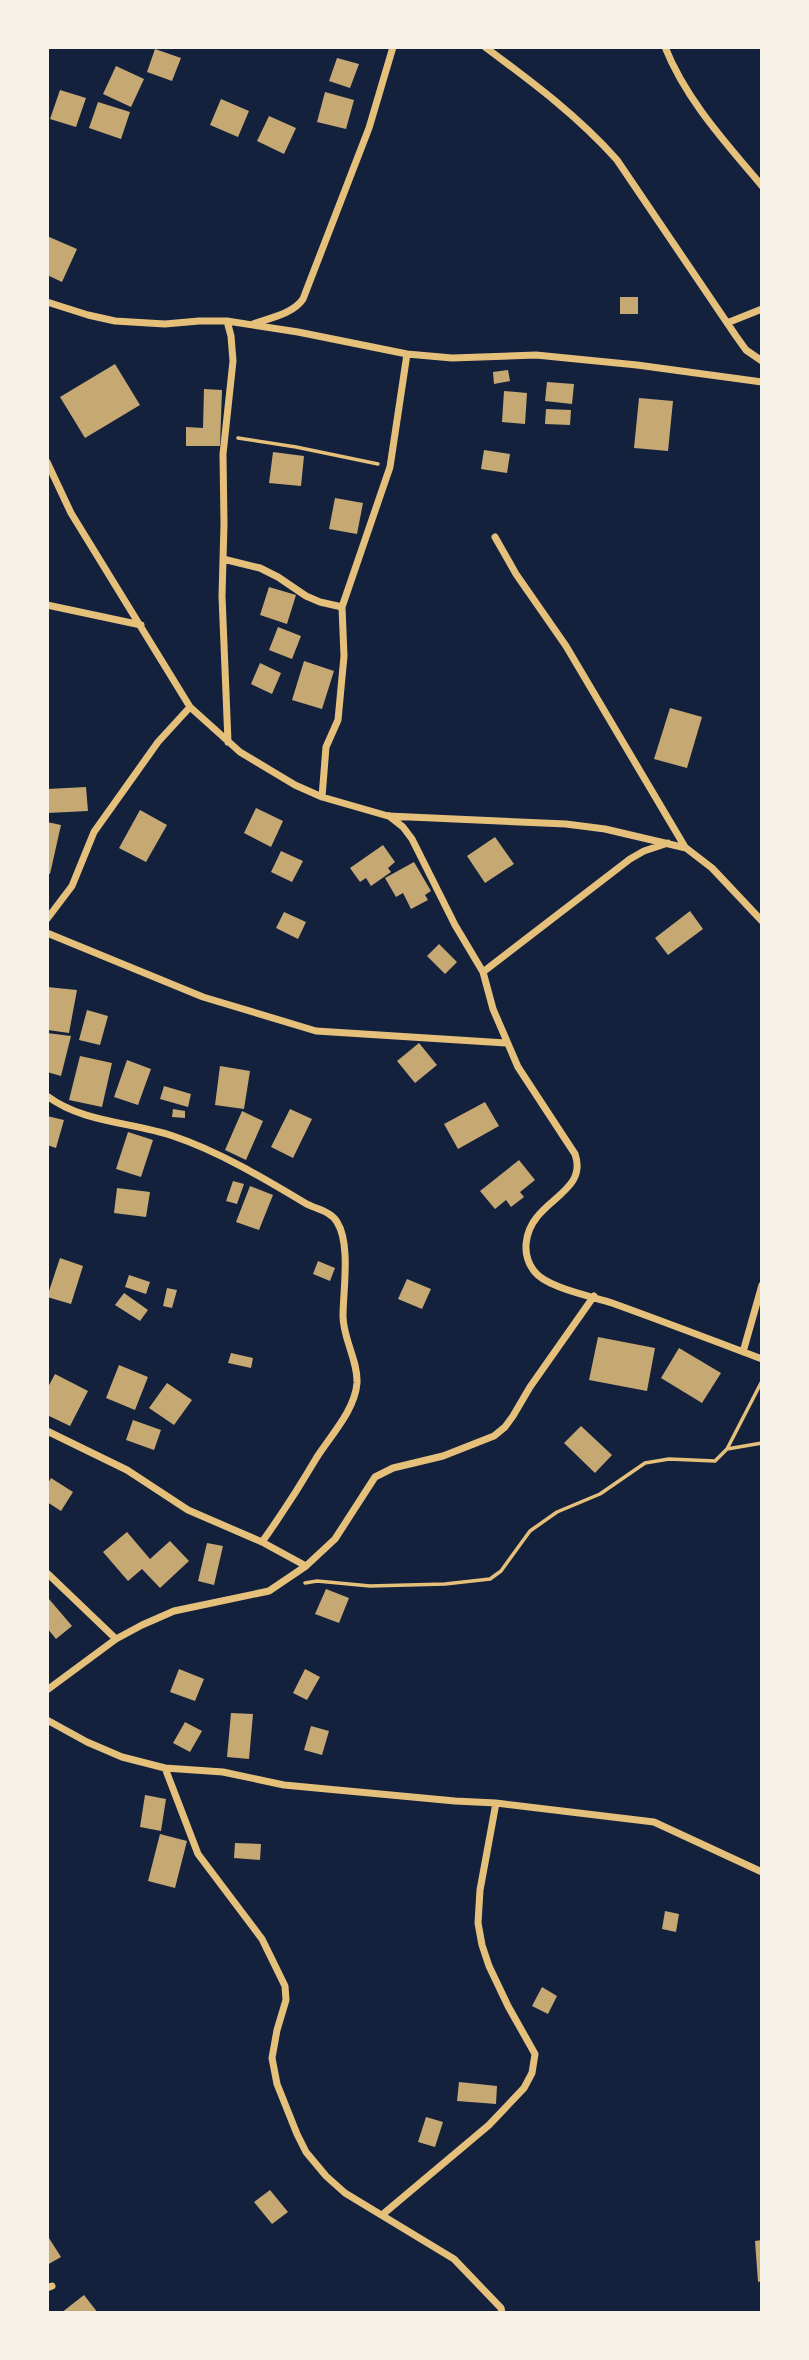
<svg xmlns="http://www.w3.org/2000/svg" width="809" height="2360" font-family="Jost,sans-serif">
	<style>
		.building { fill: #c6a872 }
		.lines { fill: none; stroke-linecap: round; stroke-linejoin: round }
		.path { stroke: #e5c07b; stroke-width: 3.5 }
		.minor { stroke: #e5c07b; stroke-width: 7 }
	</style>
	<rect width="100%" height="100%" fill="#14213d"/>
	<!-- building -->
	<path class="building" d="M155 49 181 58 172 81 147 72Z
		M337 58 359 64 350 88 329 81Z
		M116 66 144 79 131 107 103 94Z
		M60 90 86 98 76 127 50 119Z
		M325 92 354 100 346 129 317 122Z
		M221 99 249 111 238 137 210 125Z
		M98 102 130 112 121 139 89 128Z
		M269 116 296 128 284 154 257 141Z
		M47 236 77 249 62 282 47 275Z
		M620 297H638V314H620Z
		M115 364 140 405 85 438 60 397Z
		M508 370 510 381 494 384 493 372Z
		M547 382 574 384 572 404 545 401Z
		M204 389 222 390 220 446H186V427L203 428Z
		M504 391 527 393 525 424 502 422Z
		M639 398 673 401 668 451 634 448Z
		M546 409 571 410 570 425 545 424Z
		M484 450 510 454 507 473 481 469Z
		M273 452 304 456 301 486 269 483Z
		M335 498 363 503 357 534 329 529Z
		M269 587 296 595 287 624 260 615Z
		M278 627 301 636 292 659 269 650Z
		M304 661 334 671 322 709 292 700Z
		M260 663 281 673 272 694 251 684Z
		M670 708 702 717 687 768 654 759Z
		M86 787 88 811 47 813V789Z
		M256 808 283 821 271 847 244 833Z
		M140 810 167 825 146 862 119 848Z
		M47 822 61 825 50 874H47Z
		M495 837 514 864 485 883 467 856Z
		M383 845 395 862 388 868 391 872 371 886 366 878 360 882 350 868Z
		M281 851 303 861 292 882 271 872Z
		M414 862 431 891 425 895 428 900 411 909 403 893 396 897 385 878Z
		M690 911 703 929 668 955 655 938Z
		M284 912 306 922 298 939 276 928Z
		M439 944 457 962 445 974 427 956Z
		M47 987 77 990 69 1033 48 1030Z
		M87 1010 108 1016 100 1045 79 1040Z
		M47 1033 71 1036 61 1076 47 1072Z
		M419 1043 437 1065 415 1083 397 1061Z
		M80 1056 112 1063 102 1107 69 1100Z
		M127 1060 151 1069 138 1105 114 1097Z
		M220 1066 250 1071 244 1109 215 1105Z
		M164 1086 191 1094 188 1107 160 1099Z
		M485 1102 499 1126 458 1149 444 1124Z
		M173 1109 185 1111V1118L172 1117Z
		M290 1109 312 1119 293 1158 271 1147Z
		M242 1111 263 1121 246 1160 225 1150Z
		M47 1116 64 1120 56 1148 47 1145Z
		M128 1132 153 1140 141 1177 116 1169Z
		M519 1160 535 1180 520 1192 524 1197 511 1207 506 1200 495 1209 480 1191Z
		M233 1181 244 1184 237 1204 226 1201Z
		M250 1186 273 1195 259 1230 236 1222Z
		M117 1188 150 1192 146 1217 114 1213Z
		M60 1258 83 1266 71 1304 47 1297Z
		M318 1261 335 1268 330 1281 313 1274Z
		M129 1275 150 1282 146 1294 125 1287Z
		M407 1279 431 1289 422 1309 398 1299Z
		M167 1288 177 1290 172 1308 163 1306Z
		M124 1293 148 1310 140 1321 115 1305Z
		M598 1337 655 1348 647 1391 589 1380Z
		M679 1348 721 1373 702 1403 661 1378Z
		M231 1353 253 1358 251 1368 228 1363Z
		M119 1365 148 1377 135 1410 106 1398Z
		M55 1374 88 1391 70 1426 47 1415V1389Z
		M167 1383 192 1400 174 1425 149 1408Z
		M133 1420 161 1430 154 1450 126 1440Z
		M581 1426 612 1455 595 1473 564 1443Z
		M51 1478 73 1492 61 1511 47 1502V1485Z
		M127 1532 150 1559 170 1541 189 1561 160 1588 142 1569 128 1581 103 1552Z
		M207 1543 223 1546 214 1585 198 1581Z
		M326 1589 349 1598 339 1623 315 1614Z
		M49 1599 72 1626 56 1639 47 1628V1600Z
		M179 1669 204 1679 195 1701 170 1692Z
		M305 1669 320 1677 307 1700 293 1693Z
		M231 1713 253 1714 249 1759 227 1757Z
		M185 1722 202 1731 190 1752 173 1743Z
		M311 1726 329 1731 322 1755 304 1750Z
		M145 1795 166 1799 161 1831 140 1827Z
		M160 1834 187 1841 175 1888 148 1881Z
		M235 1843 261 1844 260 1860 234 1858Z
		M665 1911 679 1914 676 1932 662 1929Z
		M542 1987 557 1996 548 2014 532 2006Z
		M459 2082 497 2086 496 2104 457 2101Z
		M426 2117 443 2122 435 2147 418 2142Z
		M270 2190 288 2212 272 2224 254 2202Z
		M47 2235 61 2257 47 2265Z
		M762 2240V2281L758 2282 755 2241Z
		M84 2295 98 2313H61Z"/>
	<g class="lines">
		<!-- path -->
		<path class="path" d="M238 438 296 447 378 464
			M727 1449 762 1443
			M305 1583 317 1581 370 1586 445 1584 490 1579 501 1571 530 1531 557 1512 600 1494 645 1463 669 1459 715 1461 727 1449 762 1381"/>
		<!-- minor -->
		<path class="minor" d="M485 47C532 82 578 116 617 160L736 336 746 350 762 361
			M665 47C686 100 726 143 762 186
			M47 302 88 315 115 321 165 324 199 321H227L298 332 407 354 452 358 536 355 637 365 762 382
			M227 321 231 336 233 361 223 454 224 524 222 596 228 742
			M727 323 762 309
			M253 324C269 318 293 314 303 299L369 128 393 47
			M47 462 71 513 190 707 240 752 295 785 322 797 388 816 566 824 605 829 686 848 712 868 762 921
			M495 537 516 574 566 646 685 847
			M223 559 260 568 278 577 306 596 320 602 342 607
			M47 605 141 625
			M322 797 326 747 338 720 344 656 342 607 390 467 407 354
			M389 816 403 827 412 839 455 925 483 972 493 1009 518 1067 575 1154C586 1185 553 1196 537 1217 525 1232 521 1254 534 1271 547 1288 591 1296 612 1303 662 1321 712 1340 762 1359
			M47 919 72 886 94 832 158 742 190 707
			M47 933 203 997 316 1031 506 1043
			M483 972 630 859 644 851 668 843
			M47 1096C83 1123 132 1122 173 1136 218 1151 265 1179 305 1203 315 1209 331 1211 337 1222 351 1244 343 1291 343 1316 343 1339 358 1360 357 1383 355 1410 331 1435 317 1457 300 1486 282 1514 262 1542
			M743 1352 762 1285
			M47 1431 127 1470 188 1510 262 1542 306 1566
			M47 1573 116 1639
			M47 1690 116 1639 142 1625 174 1611 269 1591 306 1566 335 1539 375 1477 393 1468 443 1456 494 1436 505 1427 513 1416 530 1387 594 1296
			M47 1720 87 1742 122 1757 165 1768 223 1772 284 1785 455 1801 496 1803 654 1822 762 1872
			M165 1768 198 1854 262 1939 285 1986 286 2000 277 2030 272 2058 277 2084 297 2134 306 2152 326 2176 345 2193 454 2259 501 2308 502 2313
			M382 2215 489 2125 524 2088 532 2073 535 2054 508 2006 489 1966 482 1945 478 1923 480 1890 496 1803
			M47 2288 52 2286"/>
	</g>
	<!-- border -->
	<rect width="809" height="2360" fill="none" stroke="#f6f1e7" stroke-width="98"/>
</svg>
